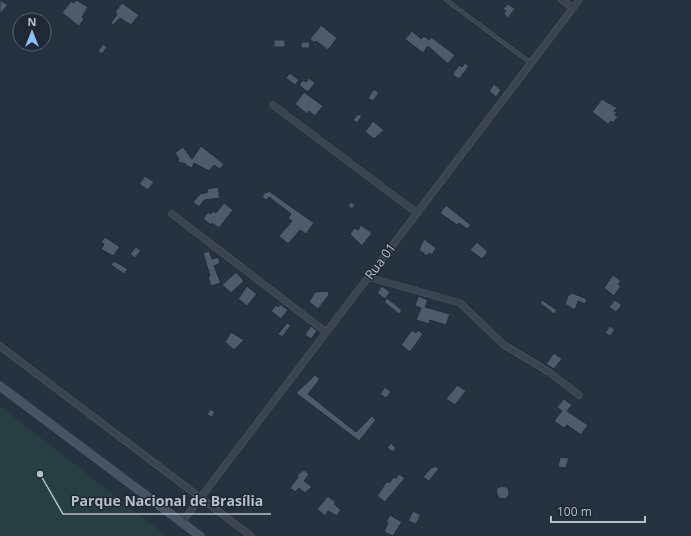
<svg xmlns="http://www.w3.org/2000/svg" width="691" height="536" font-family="'Open Sans',sans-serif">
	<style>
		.green { fill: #273f41 }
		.building { fill: #4e5b6b; stroke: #202b37 }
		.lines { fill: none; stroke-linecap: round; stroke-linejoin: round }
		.service-casing { stroke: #57626d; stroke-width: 4 }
		.minor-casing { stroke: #57626d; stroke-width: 7 }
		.secondary-casing { stroke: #57626d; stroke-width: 9 }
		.service { stroke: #394450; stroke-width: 3 }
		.minor { stroke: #394450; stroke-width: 6 }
		.secondary { stroke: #475362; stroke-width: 8 }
		.labels { text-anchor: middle; stroke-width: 3; stroke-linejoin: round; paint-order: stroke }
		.street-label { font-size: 13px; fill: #b6bfca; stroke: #1e2935 }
		.leader { fill: none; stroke: #b6bfca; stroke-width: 1.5 }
		.callout-dot { fill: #b6bfca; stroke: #1e2935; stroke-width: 1.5 }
		.callout-label { font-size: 14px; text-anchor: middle; font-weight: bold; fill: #b6bfca; stroke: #1e2935; stroke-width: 3; stroke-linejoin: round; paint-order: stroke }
	</style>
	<rect width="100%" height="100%" fill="#253240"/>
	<!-- green -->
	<path class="green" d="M0 406 166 536H0Z"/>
	<!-- building -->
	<path class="building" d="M0 0 8 5 0 14Z
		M76 0 88 7 82 17 84 19 79 26 62 13 71 1 74 3Z
		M122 3 139 15 131 25 120 18 113 25 111 23 117 14 115 12Z
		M508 4 515 9 508 18 504 14 506 11 503 9Z
		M321 25 337 38 328 50 316 41 315 43 310 39Z
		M412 31 421 39 424 36 429 40 431 37 455 55 448 64 428 46 423 53 405 39Z
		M274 40H285V47H274Z
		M301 42H310L309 48H301Z
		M103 44 107 47 102 54 98 51Z
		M465 63 469 66 459 79 453 75 454 72 459 65 462 67Z
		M290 73 299 80 295 85 286 78Z
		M309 78 315 83 308 92 299 85 303 80 306 82Z
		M494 84 501 90 496 97 489 91Z
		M374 89 379 93 373 101 368 98Z
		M304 92 323 106 315 116 309 111 307 114 295 104Z
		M602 99 617 108 614 111 617 112 615 115 618 117 613 123 611 121 608 124 592 112Z
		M358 114 362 116 357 123 353 120Z
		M373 121 384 130 374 139 365 132Z
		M201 146 224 164 220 169 214 165 209 171 194 163 192 168 185 165 186 164 178 162 179 159 175 153 183 147 192 159Z
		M145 176 154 182 148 190 139 184Z
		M218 187 220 198 204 200 199 207 193 202 200 194 208 192 207 189Z
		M266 191 267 193 269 191 314 223 306 234 300 230 288 244 279 236 292 221 288 218 291 214 269 197 266 200 262 197Z
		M351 202 355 205 352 209 348 206Z
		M224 203 233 210 219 228 212 223 211 225 203 219 208 212 211 214 213 211 216 213Z
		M446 205 471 225 467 229 459 223 457 225 440 213Z
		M361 225 372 233 362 246 350 234 354 228 358 230Z
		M105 237 120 247 113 256 101 249 104 244 101 242Z
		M424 239 436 248 432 255 429 253 427 256 419 250Z
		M477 242 488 252 482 259 470 250Z
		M136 247 141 251 135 258 130 254Z
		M209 251 212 259 218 257 220 263 214 266 221 283 211 286 208 277 210 276 203 253Z
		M114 261 128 269 124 274 111 265Z
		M235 273H237L244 281 231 293 222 285Z
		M613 275 621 281 618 284 621 286 614 296 604 288Z
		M247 286 257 294 247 306 238 299Z
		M382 286 390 292 385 299 377 293Z
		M328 291 329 295 318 309 309 302 315 292Z
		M572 293 587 299 585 304 578 301 575 310 565 304 568 296Z
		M418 296 428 300 425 307 450 314 446 325 430 320 429 324 416 320 421 308 415 306Z
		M387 298 402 310 399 314 384 302Z
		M542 300 557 310 554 314 540 303Z
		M615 300 622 305 616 312 609 307Z
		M280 304 288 310 281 319 271 311 276 305 278 307Z
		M287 323 291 325 282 337 278 334Z
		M311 326 317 331 311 339 305 335Z
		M610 326 615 330 610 336 605 333Z
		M412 330 416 333 418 330 423 334 410 352 401 345Z
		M231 332 244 340 234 350 225 342Z
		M554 353 562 359 554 369 546 364Z
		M315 375 320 379 308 394 356 432 372 416 376 420 359 441 296 393Z
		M457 385 466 391 455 405 446 399Z
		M385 387 391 392 386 398 380 394Z
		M564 399 572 405 567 411 588 425 581 435 567 425 564 428 554 421 562 411 557 407Z
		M210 409 215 412 212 417 207 415Z
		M391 443 396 448 393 452 387 448Z
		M560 457 569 458 566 468 558 467Z
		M435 466 439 469 429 481 423 477 432 467 433 468Z
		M304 470 309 474 304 481 312 487 305 493 299 488 295 492 290 488 298 477 297 475Z
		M399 474 405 478 385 502 377 496 387 481 389 483 394 477 396 478Z
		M501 486 506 487 509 490V495L505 499 499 498 497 494 496 489Z
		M328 496 335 502V505L341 510 337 516 328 511 325 516 317 509Z
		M413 511 421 515 416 524 408 521Z
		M390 515 402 522 393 536 384 532 388 523 386 522Z"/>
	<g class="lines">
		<defs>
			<path id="service" d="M446 0 531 63"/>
			<path id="minor" d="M562 0 573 8
				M273 105 417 213
				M172 214 326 332
				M368 277 460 303 504 345 549 372 579 395
				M0 346 251 536
				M182 522 579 0"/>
			<path id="secondary" d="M0 386 200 536"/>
		</defs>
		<!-- service casing -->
		<use href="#service" class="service-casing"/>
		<!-- minor casing -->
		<use href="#minor" class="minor-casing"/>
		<!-- secondary casing -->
		<use href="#secondary" class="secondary-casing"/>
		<!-- service -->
		<use href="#service" class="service"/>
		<!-- minor -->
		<use href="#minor" class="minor"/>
		<!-- secondary -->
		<use href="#secondary" class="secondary"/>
	</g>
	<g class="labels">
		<!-- street labels -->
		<g class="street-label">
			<text transform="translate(380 261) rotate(-53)" y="5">Rua 01</text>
		</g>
	</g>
	<!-- callouts -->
	<path class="leader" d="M40 474L63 514H271"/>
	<circle class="callout-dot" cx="40" cy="474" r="4"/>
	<g class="callout-label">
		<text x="167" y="506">Parque Nacional de Brasília</text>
	</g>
	<!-- north arrow -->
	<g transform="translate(32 32)"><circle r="19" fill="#1e2935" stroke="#5b6571"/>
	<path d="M0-3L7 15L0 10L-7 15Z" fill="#8dbdf7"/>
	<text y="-6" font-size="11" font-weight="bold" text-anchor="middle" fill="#b6bfca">N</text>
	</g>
	<!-- scale -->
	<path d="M551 516v6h94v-6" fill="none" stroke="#b6bfca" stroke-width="2"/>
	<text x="557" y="516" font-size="12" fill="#b6bfca" stroke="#1e2935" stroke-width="3" paint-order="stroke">100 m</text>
</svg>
